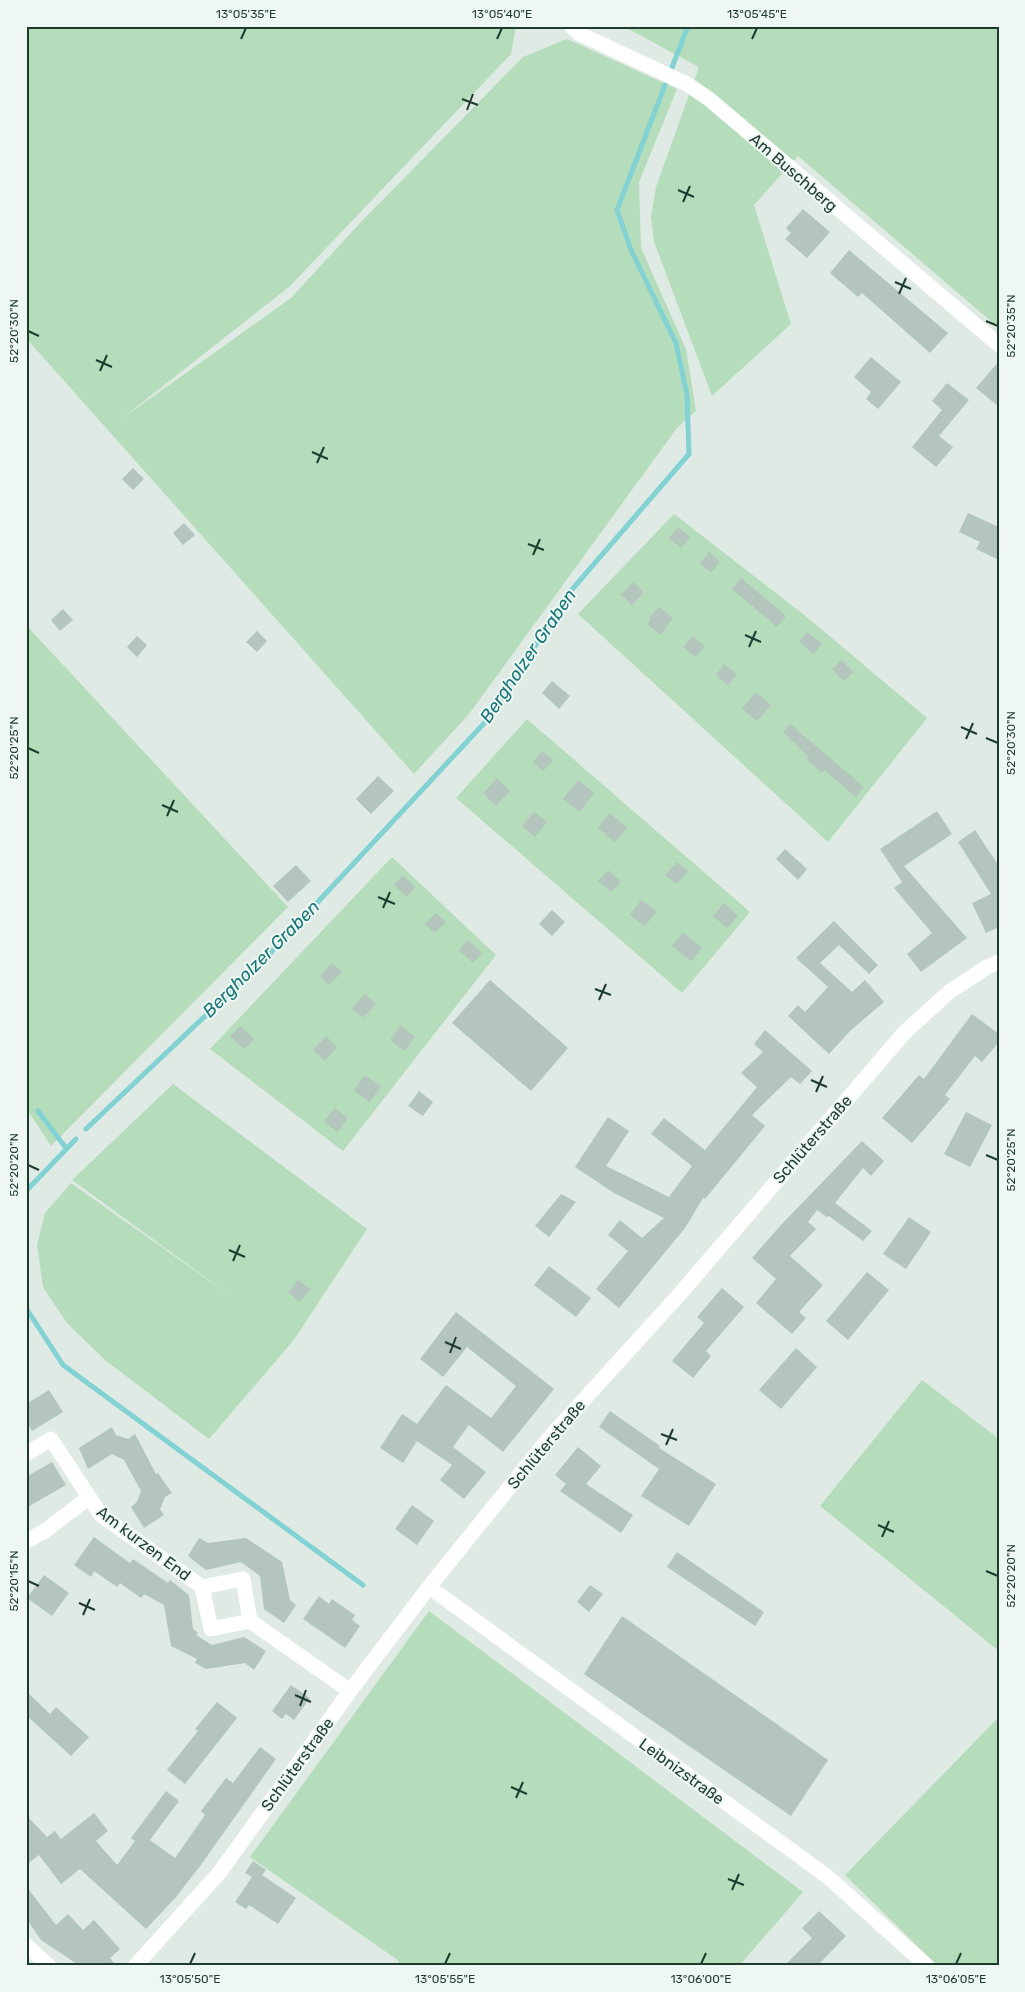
<svg xmlns="http://www.w3.org/2000/svg" width="1025" height="1992" font-family="Rubik,sans-serif">
	<style>
		.green { fill: #b5ddbb }
		.lines { fill: none; stroke-linecap: round; stroke-linejoin: round }
		.stream { stroke: #82d1d3; stroke-width: 5 }
		.building { fill: #b3c5bc }
		.minor { stroke: #fff; stroke-width: 15 }
		.ticks { fill: none; stroke: #1e3b30; stroke-width: 2 }
		.labels { text-anchor: middle; stroke-width: 4; stroke-linejoin: round; paint-order: stroke }
		.street-label { font-size: 16px; fill: #1e3b30; stroke: #eef7f1 }
		.water-label { font-size: 18px; font-style: italic; fill: #167579; stroke: #eef7f1 }
		.neatline { fill: none; stroke: #1e3b30; stroke-width: 2 }
		.ticks-label { font-size: 12px; text-anchor: middle; fill: #1e3b30 }
	</style>
	<rect width="100%" height="100%" fill="#deeae3"/>
	<!-- green -->
	<path class="green" d="M26 26H516L511 54 290 286 120 420 291 298 362 221 523 57 567 39 677 89 639 182 641 248 686 349 696 411 677 428 469 714 414 774 26 338Z
		M623 26H999V328L798 156 754 205 791 324 712 396 654 242 651 217 656 187 699 67Z
		M674 514 803 614 927 718 828 842 578 614Z
		M26 625 288 907 51 1146 26 1108Z
		M527 719 750 912 682 993 456 798Z
		M392 857 496 955 343 1151 210 1049Z
		M173 1084 367 1229 293 1341 209 1439 105 1360 67 1323 43 1287 37 1245 45 1213 71 1183 232 1297 72 1180Z
		M922 1380 999 1439V1651L820 1506Z
		M429 1611 803 1892 739 1966H396L399 1961 250 1857Z
		M996 1720 999 1723V1964L938 1966 845 1875Z"/>
	<g class="lines">
		<!-- stream -->
		<path class="stream" d="M671 70 688 26
			M38 1111 66 1148
			M86 1129 262 962 489 718 569 593 689 454 687 395 676 343 631 250 617 210 665 85
			M26 1191 76 1139
			M26 1308 63 1365 363 1585"/>
	</g>
	<!-- building -->
	<path class="building" d="M803 209 830 232 807 258 785 239 791 233 786 228Z
		M849 250 948 333 930 353 862 293 858 297 830 273Z
		M871 357 901 382 878 409 866 399 871 392 854 377Z
		M999 361V407L976 388Z
		M947 383 969 400 939 436 953 447 936 467 912 447 942 410 932 401Z
		M133 468 144 479 133 490 122 479Z
		M968 513 999 527V560L976 549 980 542 959 532Z
		M184 523 195 535 183 545 173 533Z
		M678 527 690 537 681 548 669 538Z
		M709 552 720 562 711 573 700 563Z
		M741 578 786 616 777 627 732 589Z
		M633 582 644 592 632 605 621 595Z
		M659 607 673 618 660 635 647 624 651 620 649 618Z
		M63 609 73 620 60 631 51 620Z
		M257 631 267 641 257 652 246 642Z
		M807 632 822 644 813 654 799 642Z
		M137 636 147 645 137 657 127 647Z
		M693 636 705 646 695 657 683 647Z
		M842 660 853 672 844 681 832 669Z
		M724 664 737 675 728 685 716 675Z
		M552 681 570 696 559 709 542 693Z
		M756 692 771 705 757 721 742 709Z
		M790 724 864 787 856 797 824 770 822 773 807 760 809 757 783 732Z
		M542 751 553 761 543 771 533 762Z
		M378 776 394 791 371 814 356 799Z
		M497 778 510 791 496 806 483 793Z
		M578 780 594 793 580 812 563 799Z
		M937 811 952 834 904 866 967 938 921 972 907 954 932 933 894 888 902 882 880 849Z
		M534 812 547 822 535 837 522 826Z
		M610 813 627 828 615 842 598 828Z
		M975 830 999 866V927L986 933 972 903 991 894 958 842Z
		M785 849 807 869 798 880 776 859Z
		M677 862 688 871 677 884 665 875Z
		M296 865 311 881 288 902 273 886Z
		M608 870 621 882 611 892 598 881Z
		M403 875 415 887 407 897 394 885Z
		M641 900 657 911 645 926 630 915Z
		M724 903 738 916 727 928 713 916Z
		M552 910 565 922 552 936 539 924Z
		M436 913 446 922 435 933 425 924Z
		M834 921 878 965 869 974 839 945 820 963 852 992 865 980 884 1002 851 1030 829 1054 788 1016 798 1005 805 1012 828 987 796 958Z
		M683 932 702 948 691 961 672 946Z
		M468 940 482 953 473 963 459 950Z
		M332 963 342 972 329 985 320 976Z
		M490 980 568 1048 531 1091 452 1023Z
		M365 994 376 1004 363 1018 352 1008Z
		M972 1014 999 1034V1042L982 1062 975 1056 945 1095 950 1099 912 1143 882 1118 919 1075 924 1079Z
		M240 1026 254 1039 244 1049 230 1036Z
		M401 1026 415 1037 404 1051 390 1040Z
		M765 1030 812 1071 800 1084 791 1077 752 1115 765 1126 705 1199 703 1198 685 1228 619 1308 596 1289 628 1251 608 1235 620 1220 642 1238 664 1218 614 1193 575 1167 608 1117 629 1131 606 1166 669 1197 692 1166 651 1134 664 1118 705 1150 757 1087 741 1073 763 1052 754 1044Z
		M326 1036 337 1047 325 1061 313 1050Z
		M364 1075 381 1086 370 1102 354 1091Z
		M419 1091 433 1102 423 1116 408 1106Z
		M335 1108 348 1118 337 1132 324 1121Z
		M966 1112 992 1125 970 1167 944 1154Z
		M862 1141 884 1161 871 1176 863 1168 835 1203 872 1231 863 1241 829 1216 827 1217 817 1210 808 1222 816 1229 790 1256 823 1285 799 1312 806 1318 792 1334 756 1303 776 1279 752 1258 781 1225Z
		M561 1194 576 1202 549 1237 535 1226Z
		M909 1217 931 1232 906 1269 883 1254Z
		M549 1266 591 1298 576 1317 534 1285Z
		M867 1272 889 1290 848 1340 826 1321Z
		M298 1280 310 1289 300 1302 288 1293Z
		M722 1288 744 1307 706 1351 711 1356 693 1378 672 1361 704 1323 697 1317Z
		M456 1312 554 1389 503 1452 469 1425 453 1447 486 1472 464 1499 440 1480 452 1465 417 1441 403 1463 380 1448 402 1414 417 1424 446 1385 491 1418 516 1386 467 1347 443 1377 420 1359Z
		M796 1348 817 1367 781 1409 759 1390Z
		M49 1390 63 1412 32 1431 26 1421V1404Z
		M610 1411 660 1446 659 1448 716 1484 689 1526 641 1496 659 1469 599 1427Z
		M112 1427 116 1435 128 1439 135 1434 156 1474 158 1473 172 1493 165 1497 160 1509 164 1515 144 1528 131 1507 137 1502 141 1491 124 1460 112 1454 88 1469 79 1448Z
		M578 1447 601 1466 586 1484 633 1515 621 1533 560 1491 566 1484 555 1475Z
		M52 1462 66 1485 26 1508V1477Z
		M412 1505 434 1521 417 1545 395 1529Z
		M94 1537 130 1563 133 1559 168 1583 170 1580 189 1595 193 1629 198 1633 196 1635 212 1645 244 1637 266 1651 254 1670 245 1663 206 1669 195 1663 197 1659 171 1646 164 1605 144 1594 141 1598 120 1583 117 1587 94 1571 91 1577 74 1565Z
		M199 1538 208 1543 246 1538 282 1562 290 1600 296 1605 284 1623 264 1609 260 1576 241 1562 206 1570 188 1556Z
		M677 1552 764 1612 755 1626 667 1567Z
		M44 1575 69 1593 52 1616 27 1598Z
		M590 1585 603 1594 589 1612 577 1602Z
		M319 1596 329 1604 332 1599 355 1615 352 1620 360 1626 345 1648 303 1619Z
		M622 1616 828 1760 791 1816 584 1674Z
		M291 1685 310 1698 294 1720 286 1714 282 1719 272 1711Z
		M26 1691 50 1714 56 1707 89 1737 71 1756 26 1715Z
		M217 1702 237 1718 185 1784 167 1770 198 1731 195 1729Z
		M260 1747 276 1759 200 1866 176 1897 146 1929 80 1869 61 1884 39 1855 26 1865V1815L47 1837 55 1831 61 1839 94 1813 108 1831 96 1841 117 1865 135 1841 131 1838 166 1791 179 1801 150 1840 175 1858 205 1815 201 1811 226 1778 233 1783Z
		M253 1861 266 1870 262 1875 296 1898 278 1924 249 1905 246 1909 235 1902 252 1877 245 1873Z
		M26 1886 56 1925 68 1914 83 1930 94 1920 120 1949 110 1958 116 1966H80L41 1940 26 1918Z
		M819 1911 846 1936 817 1966H784L812 1938 802 1928Z"/>
	<g class="lines">
		<!-- minor -->
		<path class="minor" d="M571 26 578 33 687 84 709 99 999 345
			M26 1454 51 1439 101 1515 202 1587 211 1629 250 1621 243 1579 202 1587
			M26 1541 45 1531 88 1498
			M429 1587 828 1877 927 1966
			M250 1621 350 1691
			M26 1945 49 1966
			M135 1966 220 1872 350 1691 429 1587 549 1438 678 1296 905 1032 949 992 987 967 999 962"/>
	</g>
	<!-- ticks -->
	<path class="ticks" d="M241 39 246 28M497 39 502 28M752 39 757 28M462 99 478 105M467 110 473 94M678 190 694 197M683 202 690 186M895 282 911 289M899 294 906 278M986 321 998 326M28 331 39 336M96 360 112 367M100 371 107 355M312 452 328 459M317 463 324 447M528 544 544 550M533 555 540 539M745 635 761 642M749 647 756 631M961 727 977 734M986 738 998 743M966 739 973 723M28 748 39 753M162 805 178 812M167 816 174 800M378 897 395 904M383 908 390 892M595 989 611 995M599 1000 606 984M811 1080 827 1087M816 1092 823 1076M986 1155 998 1160M28 1165 39 1170M229 1250 245 1257M233 1261 240 1245M445 1342 461 1349M450 1353 456 1337M661 1434 677 1440M666 1445 673 1429M878 1525 894 1532M882 1537 889 1521M986 1571 998 1576M28 1581 39 1586M79 1603 95 1610M83 1615 90 1599M295 1695 311 1702M300 1706 306 1690M511 1787 527 1794M516 1798 523 1782M728 1879 744 1885M732 1890 739 1874M190 1964 195 1953M445 1964 450 1953M701 1964 706 1953M956 1964 961 1953"/>
	<g class="labels">
		<!-- street labels -->
		<g class="street-label">
			<text transform="translate(794 172) rotate(41)" y="6">Am Buschberg</text>
			<text transform="translate(812 1139) rotate(-49)" y="6">Schlüterstraße</text>
			<text transform="translate(546 1444) rotate(-50)" y="6">Schlüterstraße</text>
			<text transform="translate(144 1543) rotate(37)" y="6">Am kurzen End</text>
			<text transform="translate(297 1764) rotate(-54)" y="6">Schlüterstraße</text>
			<text transform="translate(682 1771) rotate(36)" y="6">Leibnizstraße</text>
		</g>
		<!-- water labels -->
		<g class="water-label">
			<text transform="translate(528 656) rotate(-56)" y="6">Bergholzer Graben</text>
			<text transform="translate(261 959) rotate(-45)" y="6">Bergholzer Graben</text>
		</g>
	</g>
	<!-- border -->
	<rect width="1025" height="1992" fill="none" stroke="#eef7f1" stroke-width="55"/>
	<rect x="28" y="28" width="970" height="1936" class="neatline"/>
	<g class="ticks-label">
		<text x="246" y="18">13°05'35"E</text>
		<text x="502" y="18">13°05'40"E</text>
		<text x="757" y="18">13°05'45"E</text>
		<text transform="translate(1011 326) rotate(-90)" y="4">52°20'35"N</text>
		<text transform="translate(14 331) rotate(-90)" y="4">52°20'30"N</text>
		<text transform="translate(1011 743) rotate(-90)" y="4">52°20'30"N</text>
		<text transform="translate(14 748) rotate(-90)" y="4">52°20'25"N</text>
		<text transform="translate(1011 1160) rotate(-90)" y="4">52°20'25"N</text>
		<text transform="translate(14 1165) rotate(-90)" y="4">52°20'20"N</text>
		<text transform="translate(1011 1576) rotate(-90)" y="4">52°20'20"N</text>
		<text transform="translate(14 1581) rotate(-90)" y="4">52°20'15"N</text>
		<text x="190" y="1983">13°05'50"E</text>
		<text x="445" y="1983">13°05'55"E</text>
		<text x="701" y="1983">13°06'00"E</text>
		<text x="956" y="1983">13°06'05"E</text>
	</g>
</svg>
